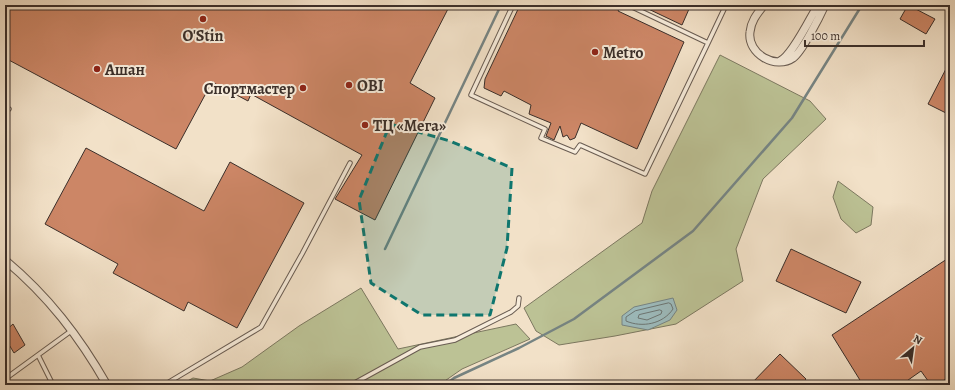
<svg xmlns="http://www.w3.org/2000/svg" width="955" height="390" font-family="Alegreya,serif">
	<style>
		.green { fill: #bcc295; stroke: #7c7860 }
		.water { fill: #9dbcbe; stroke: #768483 }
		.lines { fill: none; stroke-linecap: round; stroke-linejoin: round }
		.shore { stroke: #6c7674; stroke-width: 1 }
		.stream { stroke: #768483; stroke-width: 2.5 }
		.building { fill: #cc8666; stroke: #3b2f2a }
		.service-casing { stroke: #695c52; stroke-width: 5.5 }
		.minor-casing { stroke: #695c52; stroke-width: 9 }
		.service { stroke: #f7ecdb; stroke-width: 3.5 }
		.minor { stroke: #f7ecdb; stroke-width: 7 }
		.marked { fill: #0f766e; fill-opacity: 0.2; stroke: #0f766e; stroke-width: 3; stroke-dasharray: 8 5; stroke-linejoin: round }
		.poi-dot { fill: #8f2418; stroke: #f7ecdb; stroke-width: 1.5 }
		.labels { text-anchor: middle; stroke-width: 4; stroke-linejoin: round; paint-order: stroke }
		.poi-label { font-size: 16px; font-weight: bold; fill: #3b2f2a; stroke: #f7ecdb; text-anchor: start }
	</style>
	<rect width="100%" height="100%" fill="#f2e1c8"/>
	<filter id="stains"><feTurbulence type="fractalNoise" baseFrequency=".005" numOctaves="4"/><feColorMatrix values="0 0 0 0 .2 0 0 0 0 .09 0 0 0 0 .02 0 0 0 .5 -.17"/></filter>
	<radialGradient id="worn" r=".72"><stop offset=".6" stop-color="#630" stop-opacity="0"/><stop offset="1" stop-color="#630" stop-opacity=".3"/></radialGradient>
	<!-- green -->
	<path class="green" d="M720 55 810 101 826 119 763 179 736 249 743 281 676 324 615 336 559 345 536 331 524 308 642 223 652 191Z
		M838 181 873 207 871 225 856 233 841 219 833 197Z
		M361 288 398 349 516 324 530 339 462 369 439 385H180L193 378 210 381 242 367 299 326Z"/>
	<!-- water -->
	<path class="water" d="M673 298 677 310 670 320 648 330 622 325V316L634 307Z"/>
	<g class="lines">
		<!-- shore -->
		<path class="shore" d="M669 303 671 304 673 309C663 324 642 328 626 321V317L635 311Z
			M660 310 662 311 661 314 647 320 638 318 639 315Z"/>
		<!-- stream -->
		<path class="stream" d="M385 249 501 5
			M445 385 454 378 519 348 574 319 693 231 792 118 862 5"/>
	</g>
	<!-- building -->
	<path class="building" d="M5 5H450L410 83 435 98 375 220 335 199 362 155 251 94 248 101 212 82 176 149 5 58Z
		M520 5H621L618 11 684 42 637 149 581 123 575 138 570 140 567 135 563 137 560 126 554 140 546 136 551 123 529 114 531 105 504 91 501 96 484 88 485 79Z
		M640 5H680L689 9 682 25Z
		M908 5 935 19 926 34 900 19Z
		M950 61V115L928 104Z
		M86 148 204 211 230 162 304 203 237 328 188 302 184 311 113 273 118 264 45 224Z
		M791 249 861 282 846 313 776 281Z
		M950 257V352L946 354 950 359V376L937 385H931L921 371 901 385H863L832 335Z
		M13 324 25 345 14 353 5 338V331Z
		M780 354 806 379 801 385H750Z"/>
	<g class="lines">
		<defs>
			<path id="service" d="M513 5 471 95 545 129 541 138 575 152 580 145 645 174 708 43
				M628 5 708 43 726 5
				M5 90 7 87
				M5 107 9 109
				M38 355 53 385
				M5 379 71 331
				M164 385 261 327 302 254 350 163
				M351 385 420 347 455 340 511 312 518 306 519 298"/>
			<path id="minor" d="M764 5C757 14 751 21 750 32 747 54 776 70 793 58 802 52 820 16 825 5
				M780 61C792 56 810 18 818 5
				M5 260C48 296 79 336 107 385"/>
		</defs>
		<!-- service casing -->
		<use href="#service" class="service-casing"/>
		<!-- minor casing -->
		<use href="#minor" class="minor-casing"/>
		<!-- service -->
		<use href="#service" class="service"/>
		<!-- minor -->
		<use href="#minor" class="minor"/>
	</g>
	<!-- marked area -->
	<path class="marked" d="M390 124 450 141 512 168 507 248 490 315H422L371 283 359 200Z"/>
	<!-- markers -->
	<g class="poi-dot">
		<circle cx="203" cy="19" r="4"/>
		<circle cx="595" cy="52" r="4"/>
		<circle cx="97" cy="69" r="4"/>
		<circle cx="349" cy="85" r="4"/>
		<circle cx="303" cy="88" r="4"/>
		<circle cx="365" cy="125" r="4"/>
	</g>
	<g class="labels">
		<!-- poi labels -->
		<g class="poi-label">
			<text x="203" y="41" text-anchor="middle">O'Stin</text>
			<text x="603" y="58">Metro</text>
			<text x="105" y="75">Ашан</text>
			<text x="357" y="91">OBI</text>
			<text x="295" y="94" text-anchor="end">Спортмастер</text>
			<text x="373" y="131">ТЦ «Мега»</text>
		</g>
	</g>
	<!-- margin -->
	<rect width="955" height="390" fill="none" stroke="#f2e1c8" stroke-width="20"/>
	<rect x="6" y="6" width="943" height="378" fill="none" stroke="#3b2f2a" stroke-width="2"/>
	<rect x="10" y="10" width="935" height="370" fill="none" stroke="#3b2f2a"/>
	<!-- north arrow -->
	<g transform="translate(913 348) rotate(29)" stroke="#f7ecdb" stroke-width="3" paint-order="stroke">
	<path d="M0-3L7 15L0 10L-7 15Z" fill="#3b2f2a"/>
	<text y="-6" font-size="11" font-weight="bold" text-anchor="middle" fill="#3b2f2a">N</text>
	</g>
	<!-- scale -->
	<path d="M805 40v6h119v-6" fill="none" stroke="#3b2f2a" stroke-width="2"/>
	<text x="811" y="40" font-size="12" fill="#3b2f2a" stroke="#f7ecdb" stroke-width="3" paint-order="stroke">100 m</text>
	<rect width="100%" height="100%" filter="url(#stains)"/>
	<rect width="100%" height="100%" fill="url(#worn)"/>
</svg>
